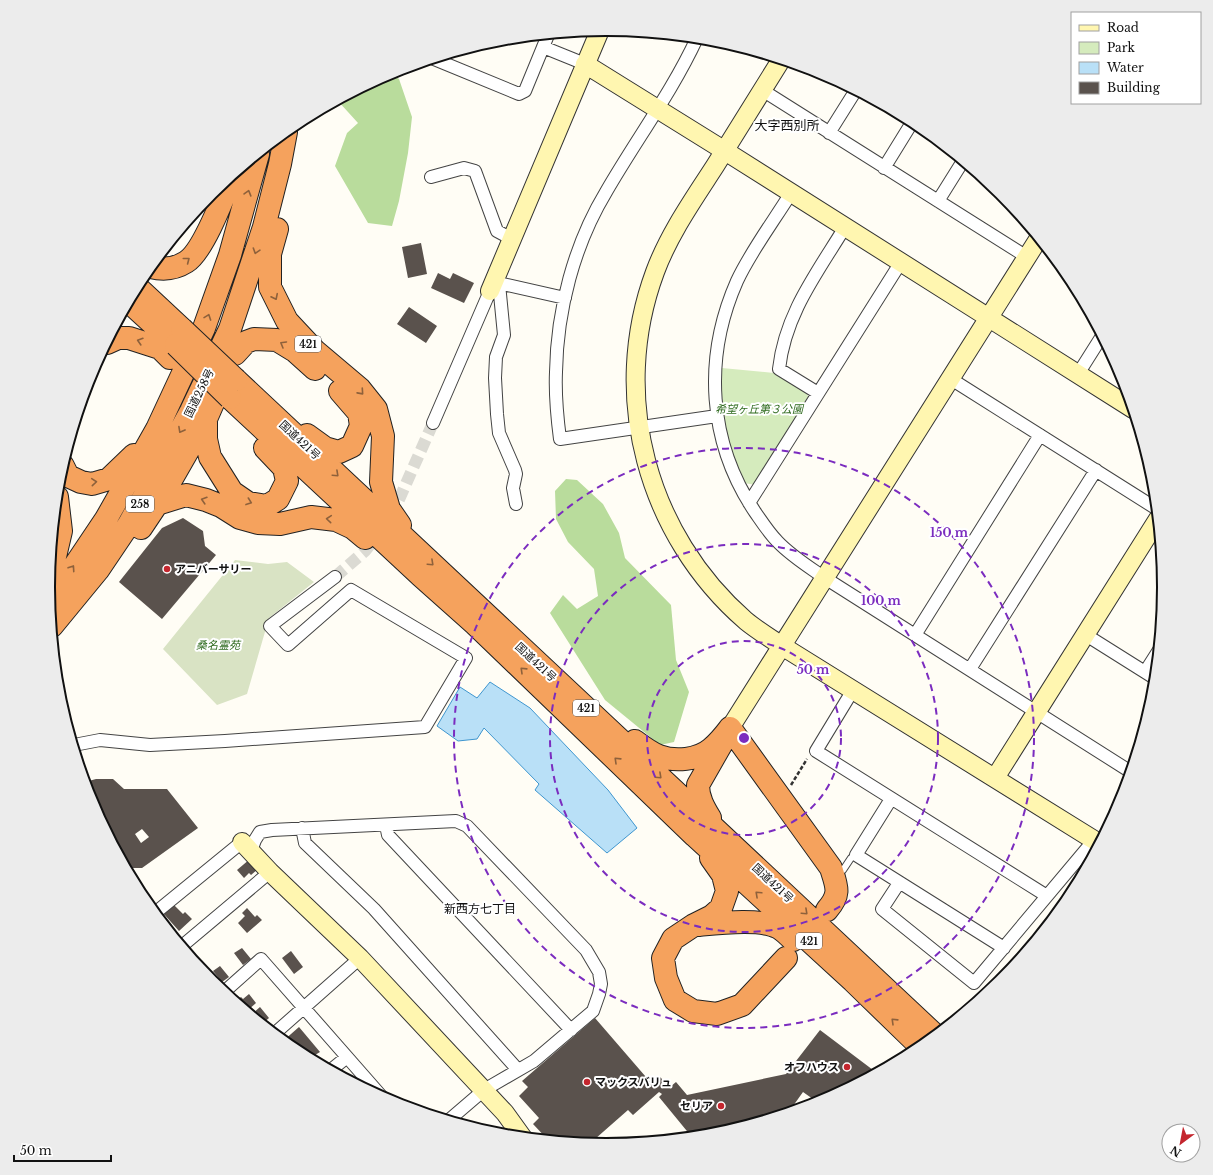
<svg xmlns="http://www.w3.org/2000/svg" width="1213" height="1175" font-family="'Libre Baskerville','Noto Sans JP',serif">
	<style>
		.green { fill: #d5ebbd }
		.forest { fill: #b9dc9c }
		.cemetery { fill: #d9e3c4 }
		.water { fill: #b9e0f7; stroke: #3f96cf }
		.building { fill: #5a524d; fill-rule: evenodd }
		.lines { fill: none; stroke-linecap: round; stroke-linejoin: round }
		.street-tunnel { stroke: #dbdad3; stroke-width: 12; stroke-dasharray: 12 6; stroke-linecap: butt }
		.lane-casing { stroke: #444; stroke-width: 8 }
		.street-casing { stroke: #444; stroke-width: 14 }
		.secondary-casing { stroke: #333; stroke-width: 20 }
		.highway-casing { stroke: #222; stroke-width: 24 }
		.path { stroke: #333; stroke-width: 2.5; stroke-dasharray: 4 2; stroke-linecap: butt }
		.lane { stroke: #fff; stroke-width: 6 }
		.street { stroke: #fff; stroke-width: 12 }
		.secondary { stroke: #fff6b0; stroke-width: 18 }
		.highway { stroke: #f5a25d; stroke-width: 22 }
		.highway-bridge-casing { stroke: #222; stroke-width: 24; stroke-linecap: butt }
		.highway-bridge { stroke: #f5a25d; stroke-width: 22 }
		.oneway { stroke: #8e613b }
		.ring { fill: none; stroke: #7b2cbf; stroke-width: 2; stroke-dasharray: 7 5 }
		.poi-dot { fill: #c4262e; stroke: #fff; stroke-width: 1.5 }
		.labels { text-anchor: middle; stroke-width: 4; stroke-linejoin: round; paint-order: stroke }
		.shield { fill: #fff; stroke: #585858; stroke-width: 1 }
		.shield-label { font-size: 10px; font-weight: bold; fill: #111 }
		.street-label { font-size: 11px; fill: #111; stroke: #fff }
		.park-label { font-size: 11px; font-style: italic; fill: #2f6b1f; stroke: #fff }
		.poi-label { font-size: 11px; font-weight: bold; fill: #111; stroke: #fff; text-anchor: start }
		.neighbourhood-label { font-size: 12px; fill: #111; stroke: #fff }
		.quarter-label { font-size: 13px; fill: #111; stroke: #fff }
		.rim { fill: none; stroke: #111; stroke-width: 2 }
		.centre { fill: #7b2cbf; stroke: #fff; stroke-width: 2 }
		.ring-label { font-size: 12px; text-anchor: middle; font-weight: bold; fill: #7b2cbf; stroke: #fff; stroke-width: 4; stroke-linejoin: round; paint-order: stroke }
	</style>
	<rect width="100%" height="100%" fill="#fffdf5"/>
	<!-- green -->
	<path class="green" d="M722 368 774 373 807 393 809 400 756 485 744 483C726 446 720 409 722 368Z"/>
	<!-- forest -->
	<path class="forest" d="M392 72 399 79 412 117 408 153 399 201 392 226 368 223 335 166 347 133 358 123 338 101Z
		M566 479 577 480 603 504 619 533 625 558 671 605 676 660 689 692 674 742 660 745 605 700 550 613 563 595 577 609 598 596 594 569 568 542 556 519 555 491Z"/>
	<!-- cemetery -->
	<path class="cemetery" d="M235 560 268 564 287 562 314 582 269 618 247 694 217 705 163 649Z"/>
	<!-- water -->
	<path class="water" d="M490 682 530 708 608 790 637 828 607 853 535 790 539 784 484 728 477 739 458 741 437 726 460 687 477 698Z"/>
	<!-- building -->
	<path class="building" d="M421 243 427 274 408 278 402 247Z
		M438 273 450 279 453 273 474 283 464 303 431 288Z
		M409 307 437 326 426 343 397 324Z
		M183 518 203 531 205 546 216 555 162 619 119 582 162 528Z
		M96 779H113L124 789H167L198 828 142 868H126L90 801 85 782ZM142 829 149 837 141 843 135 834Z
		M250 859 258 869 251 875 249 873 244 878 237 870Z
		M173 904 183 914 185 912 192 919 179 931 163 913Z
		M247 908 255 917 257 915 262 920 247 933 238 923 245 916 242 913Z
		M242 948 251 959 243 965 234 953Z
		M291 951 303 967 294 974 282 958Z
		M220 966 229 977 222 982 213 971Z
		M249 994 256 1003 247 1011 235 1002 241 997 243 999Z
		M260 1007 269 1018 262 1024 251 1015Z
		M595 1018 652 1084 660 1077 670 1087 676 1082 687 1095 786 1074 820 1030 877 1073 820 1104 803 1092 788 1113 691 1136 659 1097 662 1094 659 1092 633 1115 628 1110 595 1139 598 1144 597 1145 548 1140 533 1124 539 1118 519 1096 528 1087 522 1081Z
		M299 1027 320 1052 315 1055 319 1060 316 1063 296 1052 283 1041Z
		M340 1069 350 1081 335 1073Z"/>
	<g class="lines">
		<!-- street-tunnel -->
		<path class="street-tunnel" d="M391 516 397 504 433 423
			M335 577 365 551 377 536"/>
		<defs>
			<path id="lane" d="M843 870 851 858 856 855"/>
			<path id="street" d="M697 38C672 92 636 140 606 192 574 245 557 310 556 372 555 394 557 416 560 439L717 416
				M543 47 585 64
				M434 59 519 94 525 91 548 35
				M762 90 1027 257
				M829 133 856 90
				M884 168 913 121
				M431 177 464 168 475 171 497 231 512 239
				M791 193C773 222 751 251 737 281 703 358 708 442 755 512 762 522 769 533 777 541 791 556 809 567 825 578L1131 772
				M938 201 963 161
				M494 282 565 298
				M499 284 504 335 496 357 495 378 497 414 499 433 515 470 516 474 513 488 516 504
				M1078 374 1102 336
				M951 379 1157 509
				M818 393 779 369C785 314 817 273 845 227
				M433 423 490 291
				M749 503 901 262
				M915 635 1040 435
				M1086 635 1156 679
				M970 669 1096 470
				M1145 672 1159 650
				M853 690 816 751 1047 896
				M74 745 100 740 150 745 225 741 425 727 466 658 351 590 288 645 270 626 335 577
				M891 799 856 855 1004 948
				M386 825 388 835 571 1030
				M302 828 305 843 374 909 518 1070
				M251 851 255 840 260 832 272 830 456 821 467 826 586 950 599 972 601 984 599 994 593 1011 534 1061 484 1090 449 1120
				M899 883 882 909 974 983 1094 840
				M155 913 242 842
				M182 946 270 872
				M224 992 261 959 383 1098
				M274 1034 360 958
				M331 1070 347 1057"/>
			<path id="secondary" d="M781 60C759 95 737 131 715 166 693 200 669 234 655 272 609 396 647 535 746 621 757 630 770 638 782 646L1094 840
				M585 64 725 151 1133 409
				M490 291 600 30
				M730 728 1039 238
				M995 778 1158 519
				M242 842 270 872 360 958 505 1113 523 1138"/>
			<path id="highway" d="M277 229 270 254V287L287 321 315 351 360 389 376 409 383 436 381 482 389 509 400 525
				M151 267C163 270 175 269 186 262 203 252 224 196 232 176
				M137 287 182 329
				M129 302 176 345
				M107 343 118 338H129L160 348 170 358
				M235 354 246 342 254 339 277 340 295 351 315 369
				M227 371 206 419V439L210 457 232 492 248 503 267 506 278 499 287 481 284 468 265 448
				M236 380 936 1036
				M230 398 420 575 475 624 695 836 853 981 922 1048
				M307 435 325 448 339 452 352 446 361 426 359 413 340 391
				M63 466 68 476 81 482 92 484 109 479 134 455
				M163 494 206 419
				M141 528 157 504 186 495 206 500 221 506 240 518 258 523 280 524 311 517 336 520 353 528 365 538
				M50 567 54 561 61 531 57 497
				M49 600 59 589 106 519 157 429 204 328 230 255 258 154
				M52 626 98 570 129 524 191 411 230 329 264 227 280 164 286 132
				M730 728 831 868C837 887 841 894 827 910
				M635 741C643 747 651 753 659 756 675 762 698 760 711 749 718 743 724 736 730 728
				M710 818C704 808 698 798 698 785L722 743
				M711 858 723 875 727 891 721 908 712 916 694 925 673 939 663 958 666 978 675 1000 693 1011 717 1014 742 1005 786 958
				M699 925C719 923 762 918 779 928 784 931 789 936 793 940"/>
		</defs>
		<!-- lane casing -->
		<use href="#lane" class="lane-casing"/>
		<!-- street casing -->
		<use href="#street" class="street-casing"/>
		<!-- secondary casing -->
		<use href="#secondary" class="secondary-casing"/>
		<!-- highway casing -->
		<use href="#highway" class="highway-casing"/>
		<!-- path -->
		<path class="path" d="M791 785 807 759"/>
		<!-- lane -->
		<use href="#lane" class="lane"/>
		<!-- street -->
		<use href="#street" class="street"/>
		<!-- secondary -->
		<use href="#secondary" class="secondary"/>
		<!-- highway -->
		<use href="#highway" class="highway"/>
		<defs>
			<path id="highway-bridge" d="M182 329 236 380
				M176 345 230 398"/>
		</defs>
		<!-- highway-bridge casing -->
		<use href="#highway-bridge" class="highway-bridge-casing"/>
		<!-- highway-bridge -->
		<use href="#highway-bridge" class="highway-bridge"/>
	</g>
	<!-- one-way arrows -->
	<defs><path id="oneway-chevron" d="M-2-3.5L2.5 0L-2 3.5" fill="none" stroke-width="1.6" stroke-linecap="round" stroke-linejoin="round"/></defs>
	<g class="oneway">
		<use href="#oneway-chevron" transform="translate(248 193) rotate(-74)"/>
		<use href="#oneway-chevron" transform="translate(256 251) rotate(108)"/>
		<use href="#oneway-chevron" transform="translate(187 260) rotate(-38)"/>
		<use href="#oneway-chevron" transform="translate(275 297) rotate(64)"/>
		<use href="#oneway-chevron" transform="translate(208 317) rotate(-70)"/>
		<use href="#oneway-chevron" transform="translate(140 341) rotate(-163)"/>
		<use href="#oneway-chevron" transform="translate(283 344) rotate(-150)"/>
		<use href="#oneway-chevron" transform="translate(361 392) rotate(48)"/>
		<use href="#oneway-chevron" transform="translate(181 430) rotate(119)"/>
		<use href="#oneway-chevron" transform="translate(336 474) rotate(43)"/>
		<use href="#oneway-chevron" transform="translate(94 482) rotate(-5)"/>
		<use href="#oneway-chevron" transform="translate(204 500) rotate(-163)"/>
		<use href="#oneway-chevron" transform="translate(249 502) rotate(20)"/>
		<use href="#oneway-chevron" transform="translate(329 519) rotate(-175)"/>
		<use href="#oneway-chevron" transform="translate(431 563) rotate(43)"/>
		<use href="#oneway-chevron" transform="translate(72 568) rotate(-56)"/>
		<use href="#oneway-chevron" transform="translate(523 670) rotate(-136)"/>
		<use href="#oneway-chevron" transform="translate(617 760) rotate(-136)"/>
		<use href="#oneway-chevron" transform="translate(659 776) rotate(43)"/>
		<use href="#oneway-chevron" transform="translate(758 894) rotate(-137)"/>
		<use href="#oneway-chevron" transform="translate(805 912) rotate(43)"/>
		<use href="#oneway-chevron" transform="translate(894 1021) rotate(-136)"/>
	</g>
	<!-- distance rings -->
	<g class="ring">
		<circle cx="744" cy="738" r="97"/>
		<circle cx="744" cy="738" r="194"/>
		<circle cx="744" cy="738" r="290"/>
	</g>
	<!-- markers -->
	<g class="poi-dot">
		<circle cx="167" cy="569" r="4"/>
		<circle cx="847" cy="1067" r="4"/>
		<circle cx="587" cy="1082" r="4"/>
		<circle cx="721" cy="1106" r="4"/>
	</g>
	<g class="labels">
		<!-- shield labels -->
		<g class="shield">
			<rect x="295" y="336" width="26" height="16" rx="3"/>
			<rect x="126" y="496" width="28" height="16" rx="3"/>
			<rect x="573" y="700" width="26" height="16" rx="3"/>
			<rect x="796" y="933" width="26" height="16" rx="3"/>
		</g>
		<g class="shield-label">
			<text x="308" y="348">421</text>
			<text x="140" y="508">258</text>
			<text x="586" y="712">421</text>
			<text x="809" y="945">421</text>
		</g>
		<!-- street labels -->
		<g class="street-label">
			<text transform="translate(199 393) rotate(-64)" y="4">国道258号</text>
			<text transform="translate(300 440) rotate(43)" y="4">国道421号</text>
			<text transform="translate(536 662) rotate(43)" y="4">国道421号</text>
			<text transform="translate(773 883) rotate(43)" y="4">国道421号</text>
		</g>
		<!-- park labels -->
		<g class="park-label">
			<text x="759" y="413">希望ヶ丘第３公園</text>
			<text x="218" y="649">桑名霊苑</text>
		</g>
		<!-- poi labels -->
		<g class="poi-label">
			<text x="175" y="573">アニバーサリー</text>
			<text x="839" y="1071" text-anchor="end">オフハウス</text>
			<text x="595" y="1086">マックスバリュ</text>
			<text x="713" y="1110" text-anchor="end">セリア</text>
		</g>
		<!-- neighbourhood labels -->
		<g class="neighbourhood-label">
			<text x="480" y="913">新西方七丁目</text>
		</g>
		<!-- quarter labels -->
		<g class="quarter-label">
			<text x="787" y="130">大字西別所</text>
		</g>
	</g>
	<!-- crop -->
	<path d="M0 0H1213V1175H0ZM55 587a551 551 0 1 1 1102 0a551 551 0 1 1-1102 0Z" fill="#ececec" fill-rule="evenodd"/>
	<path class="rim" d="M55 587a551 551 0 1 1 1102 0a551 551 0 1 1-1102 0Z"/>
	<circle cx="744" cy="738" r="6" class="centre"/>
	<g class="ring-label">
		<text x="949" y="537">150 m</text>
		<text x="881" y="605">100 m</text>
		<text x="813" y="674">50 m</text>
	</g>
	<!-- legend -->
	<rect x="1071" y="12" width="130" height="92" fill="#ffffff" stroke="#a0a0a0"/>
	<rect x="1079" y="25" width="20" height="6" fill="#fff6b0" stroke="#a0a0a0"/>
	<text x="1107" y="32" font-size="12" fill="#111111">Road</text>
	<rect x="1079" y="42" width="20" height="12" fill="#d5ebbd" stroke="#a0a0a0"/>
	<text x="1107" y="52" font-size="12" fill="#111111">Park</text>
	<rect x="1079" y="62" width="20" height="12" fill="#b9e0f7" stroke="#a0a0a0"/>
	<text x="1107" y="72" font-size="12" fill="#111111">Water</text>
	<rect x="1079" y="82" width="20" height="12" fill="#5a524d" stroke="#a0a0a0"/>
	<text x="1107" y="92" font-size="12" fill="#111111">Building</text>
	<!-- north arrow -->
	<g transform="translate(1181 1143) rotate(212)"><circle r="19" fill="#ffffff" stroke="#a0a0a0"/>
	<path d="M0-3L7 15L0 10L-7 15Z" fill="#c4262e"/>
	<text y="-6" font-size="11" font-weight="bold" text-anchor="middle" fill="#111111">N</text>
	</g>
	<!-- scale -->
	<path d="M14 1155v6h97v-6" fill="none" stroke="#111111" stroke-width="2"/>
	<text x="20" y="1155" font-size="12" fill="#111111" stroke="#ffffff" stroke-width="3" paint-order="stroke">50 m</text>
</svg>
